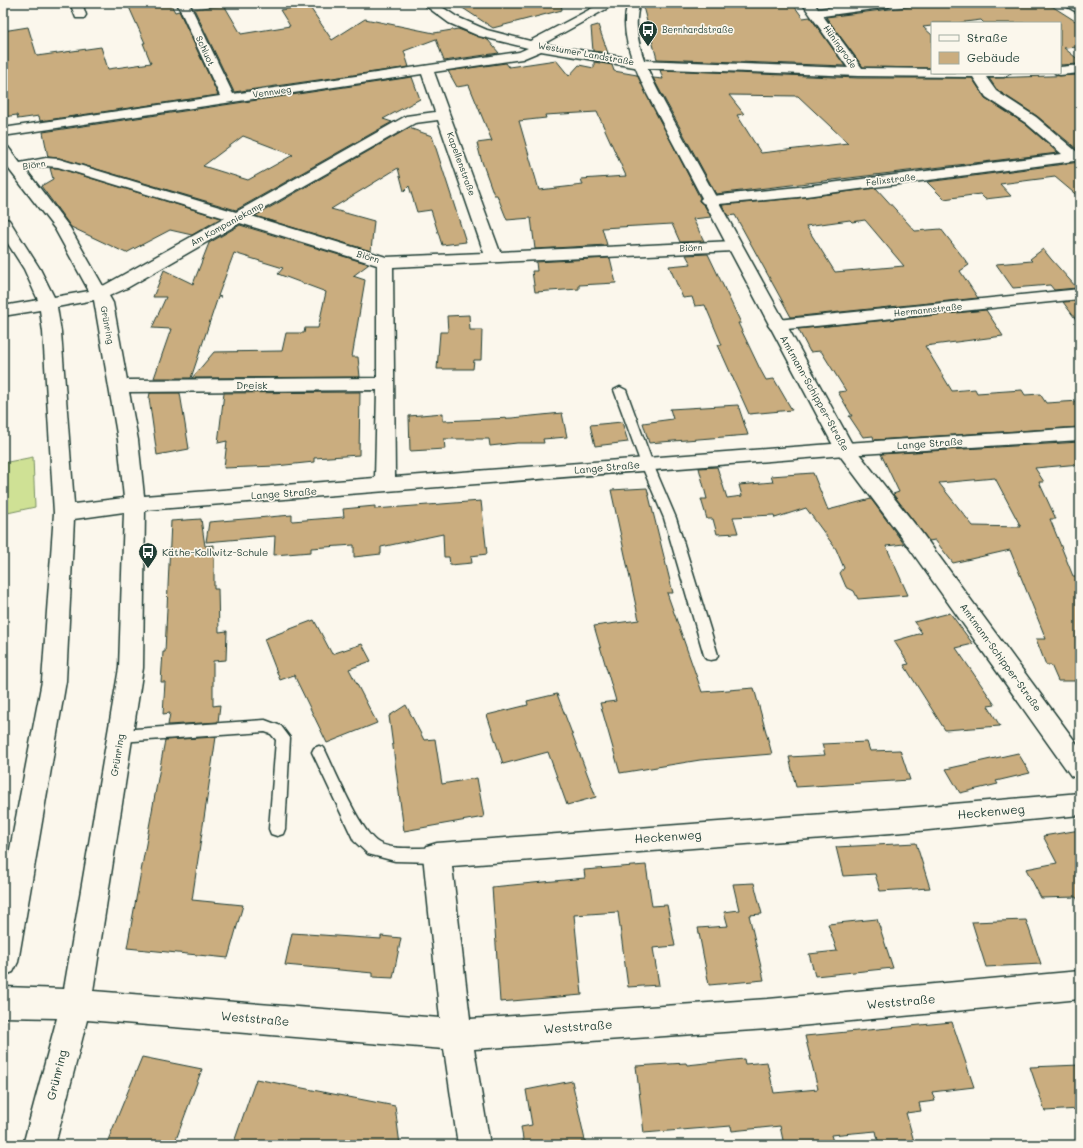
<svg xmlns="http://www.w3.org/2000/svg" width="1083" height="1148" font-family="Mali,sans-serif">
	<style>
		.green { fill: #cfe195; stroke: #778f64 }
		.building { fill: #caad7f; stroke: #1f3d34; fill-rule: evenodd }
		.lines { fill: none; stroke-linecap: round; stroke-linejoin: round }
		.service-casing { stroke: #1f3d34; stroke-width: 3 }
		.minor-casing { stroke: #1f3d34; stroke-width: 3 }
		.tertiary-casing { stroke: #1f3d34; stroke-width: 3 }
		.service { fill: #fbf7ec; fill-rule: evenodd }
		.minor { fill: #fbf7ec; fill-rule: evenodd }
		.tertiary { fill: #fbf7ec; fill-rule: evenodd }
		.labels { text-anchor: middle; stroke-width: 3.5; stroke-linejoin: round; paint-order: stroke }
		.far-poi-label { font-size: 9px; fill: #1f3d34; stroke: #fbf7ec; text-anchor: start }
		.far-street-label { font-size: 9px; fill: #1f3d34; stroke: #fbf7ec }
		.street-label { font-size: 10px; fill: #1f3d34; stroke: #fbf7ec }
		.poi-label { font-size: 10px; fill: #1f3d34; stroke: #fbf7ec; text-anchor: start }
		.near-street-label { font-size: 12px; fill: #1f3d34; stroke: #fbf7ec }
	</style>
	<rect width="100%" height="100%" fill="#fbf7ec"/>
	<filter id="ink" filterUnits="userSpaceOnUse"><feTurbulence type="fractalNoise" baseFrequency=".025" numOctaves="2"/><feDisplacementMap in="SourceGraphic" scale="8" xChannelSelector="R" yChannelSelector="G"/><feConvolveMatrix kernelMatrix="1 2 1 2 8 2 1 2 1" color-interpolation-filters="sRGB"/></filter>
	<g filter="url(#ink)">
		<!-- green -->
		<path class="green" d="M33 457 35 507 3 514V463Z"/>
		<!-- building -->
		<path class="building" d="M155 3H170L175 12 179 11 218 95 40 121 39 116 18 119 17 115 3 117V31L28 27 37 56 101 47 108 69 151 63 143 43H145L129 7Z
			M455 3H561L562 10 493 28Z
			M642 3H792L803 18 810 17 845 66 657 59Z
			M938 3H1047L1080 24V47L1064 48 1080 61V64L1060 65V23H984L981 20 957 23H932V26L923 27 932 35V68L863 67 826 17Z
			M224 5 241 34 290 26 280 10 309 6 332 40 365 19 434 33 458 29 488 40 499 53 444 61 436 39 404 51 409 67 234 92 194 9Z
			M598 25 608 53 593 51 591 27Z
			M556 60 569 76 579 65 594 68V62L612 65 614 71 637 75 700 198 699 201 704 205 711 217 693 219 704 241 680 242 672 224 602 228 607 245 535 249 531 218 507 220 497 195H494L481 159 477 143 492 141 469 85 457 87 448 71 506 63 509 67ZM597 112 626 176 581 179 583 185 539 190 519 121 546 118 545 115Z
			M660 70 858 78H972L985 98 1025 124 1058 153 716 194 653 78 663 79ZM729 95 798 96 848 143 761 153 737 115 744 114Z
			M1080 75V150H1078L1037 116 997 90 989 78Z
			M412 77 420 99 383 119 392 122 236 210 59 158 48 157 43 132ZM243 136 293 155 248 180 203 166Z
			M409 128 432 136 466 242 442 245 431 210 417 212 409 186 404 191 398 168 331 209 374 221 371 251 255 216Z
			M1080 162V198L1055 177 1000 184 1011 196 985 199 980 194 944 199 927 182Z
			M50 168H58L221 218 192 235 170 230 126 253 71 227 41 186 53 179Z
			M876 188 915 231 941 229 969 265 960 271 978 298 791 317 735 215 728 216 722 205 798 198ZM850 220 852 222 865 220 904 266 835 272 806 226Z
			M240 225 369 264 353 276 365 280 352 357H358L360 377 192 378 214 352 282 351 286 333H304L305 328H318L326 292 278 274 283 268 234 253 218 296 221 297H218L191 378H154L171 329 152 328 166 297H153L164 270 193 284 209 243Z
			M1043 249 1051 259 1077 288 1054 290 1050 285 1013 288 996 264 1032 261 1030 259Z
			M708 254 741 323H738L760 369 766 380 774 379 792 410 749 414 718 345H722L705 305 695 306 692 297 683 298 669 266 691 264 686 255Z
			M610 258 616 283 579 285V289L535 292 532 271H537L536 262Z
			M1080 301V325L1063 302Z
			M986 310 1003 336 925 346 952 391 975 389 977 393 1022 390 1025 395 1040 394 1046 403 1080 401V427L874 440 873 436 863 437 849 416H852L838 392 846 391 821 351 810 352 798 329Z
			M469 315 470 330H482L481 360H474L473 369H437L440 332H448L447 316Z
			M360 392 359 455 314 458V462L276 466 224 468 227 441 218 443 224 393Z
			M150 393H180L189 449 157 455 149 398Z
			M738 405 748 435 649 443 643 423 673 419 670 409Z
			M443 413V421L512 418 562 413 567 437 543 439 544 443H517L490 446 489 439H444L445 449 410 451 409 416Z
			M622 422 628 442 595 446 590 425Z
			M1080 442V464L1035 468 1044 482H1039L1056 519H1050L1073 576H1080V681H1058L1051 665H1046L1036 639H1046L1010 550 953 563 935 540 929 541 893 494 899 492 881 454ZM995 478 1021 527 973 526 939 483Z
			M717 467 727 498 742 496 739 485 773 482 771 476 813 473 828 510 871 499 904 544 886 546 908 595 858 599 854 591 846 587 840 573 844 568 836 549 806 508 775 518 774 515 733 517 738 533 717 534 713 519H707L701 499H707L699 468Z
			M647 488 673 593H667L702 692 754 688 772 754 700 760 620 773 600 703 616 701 594 626 639 620 611 490Z
			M481 501 487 554 471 556 472 563 450 565 449 557H444L443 534 381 547V554L354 557V545L311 548V552L274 555 275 536 206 542 209 522 292 515V521L344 517 343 509 375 506V509Z
			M201 519 205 546 214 545V589H218L219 632 227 631 226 660 213 661V706L220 705 218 722 168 725 170 713 163 714 165 682H161L163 652H165L171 521Z
			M950 613 973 644 956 648 995 705 988 706 1000 726 945 730 904 665 909 664 894 641 922 633 914 622Z
			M314 620 332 654 362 644 371 661 349 669 377 723 327 743 294 675 280 680 264 639Z
			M557 694 596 797 567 805 548 752 503 764 487 715 528 705 527 701Z
			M406 705 424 740 435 739 442 784 477 778 484 817 404 831 389 716Z
			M216 737 192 900 243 905 228 958 127 948 165 740Z
			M867 742 870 751 900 750 910 780 796 787 789 757 825 755 822 744Z
			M1018 753 1030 773 996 781 998 784 960 793 946 769Z
			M1080 830V904L1076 897 1041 898 1026 869 1057 863 1043 836Z
			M916 843 930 888 880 891 875 874 843 876 836 847Z
			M646 865 652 906 667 905 675 946 653 948 659 985 628 987 618 912 574 915 582 995 500 1002 492 887 585 878 584 870Z
			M754 883 762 914 749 915 764 980 709 985 698 928 728 926 724 912 739 910 733 884Z
			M877 919 893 968 815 976 809 954 837 951 828 924Z
			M1026 920 1041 964 986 967 972 922Z
			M292 933 381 939V936L401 938 393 978 373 977V973L285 965Z
			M952 1022 974 1087 932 1092 935 1101 919 1103 921 1111 906 1113 915 1145H879L876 1131 831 1135 834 1145H784L780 1126 732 1131 731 1126 644 1133 636 1066 686 1063 687 1065 744 1059 745 1064 767 1062 774 1093 818 1089 805 1036Z
			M142 1057 202 1069 174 1145H106Z
			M1080 1065V1109L1045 1111 1030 1067Z
			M256 1079 395 1106 400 1145H233Z
			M572 1081 586 1145H524L521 1127 532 1125 526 1090Z"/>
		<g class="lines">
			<defs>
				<path id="service" d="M620 387 626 390 653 464 676 518 718 655 716 659 711 660 706 659 704 655 664 518 641 464 614 390Z
					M265 720 281 726 290 738 285 829 283 834 277 836 271 834 269 829 276 740 271 734 265 732 120 742 115 740 113 736 115 732 120 730Z
					M319 746 324 748C334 768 361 834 379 843 395 851 420 847 437 848L443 850 445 855 443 860 437 862 395 861 368 854 354 841 312 752 314 748Z"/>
				<path id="minor" d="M70 3H82L86 15 84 18H76Z
					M177 3H189L233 94 519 52 528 48 479 36 449 23 422 3H436L457 17 487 30 530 41 600 4 606 3 610 6 608 8 543 44 640 60 848 68 802 3H814L818 9 863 3H894L888 7 823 16 862 68 932 69V73H1010L1004 77H986L996 91 1036 117 1077 152H1080V160L1074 161 798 197 708 205 703 203 700 200 703 197 798 187 1062 154 1026 123 986 97 973 77 858 76 640 68 541 51 522 59 434 72 500 252 734 241 740 243 742 246 740 249 734 251 393 267 395 477 845 443 1080 428V440L845 455 145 510 143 668 93 991 440 1018 423 855 427 846 437 843 918 807 1080 793V815L918 831 452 866 470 1019 768 999 1080 971V999L768 1029 474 1049 490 1145H458L444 1049 87 1020 55 1145H23L57 1018 3 1017V987L64 989 119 668 124 512 74 519 66 681 18 962 13 972 3 976V886L42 681 54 513 43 332 40 310 3 316V306L38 300 24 269 3 236V218L9 220 11 223 40 269 54 297 89 291 55 229 8 168 3 160V146L8 147 20 163 46 158 59 159 236 212 406 116 435 112 422 74 3 136V128L220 96ZM438 120 484 253 386 257 251 216 415 123ZM46 166 58 167 225 218 103 286 70 228 26 170ZM240 223 377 265V378L127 380 113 303 109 296 127 288ZM94 300 118 440 124 498 74 504 61 332 57 307ZM377 390 375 478 144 496 138 440 129 392Z
					M1061 3H1076L1080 5V14Z
					M1080 65V73L1060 75 1055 73H1060V67Z
					M1080 289V299L777 330 771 329 768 325 771 321 777 320Z"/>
				<path id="tertiary" d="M628 3H640C627 41 656 86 673 119L853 446 921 532 1080 748V779L1071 776 905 542 835 449 647 94C635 66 618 34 628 3Z"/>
			</defs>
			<!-- service casing -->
			<use href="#service" class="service-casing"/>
			<!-- minor casing -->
			<use href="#minor" class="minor-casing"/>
			<!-- tertiary casing -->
			<use href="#tertiary" class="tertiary-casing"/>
			<!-- service -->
			<use href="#service" class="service"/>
			<!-- minor -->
			<use href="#minor" class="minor"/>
			<!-- tertiary -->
			<use href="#tertiary" class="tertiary"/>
		</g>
	</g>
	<!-- icons -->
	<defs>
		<symbol id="bus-pin" viewBox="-11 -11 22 30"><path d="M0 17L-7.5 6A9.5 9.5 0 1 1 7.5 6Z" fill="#1f3d34" stroke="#fbf7ec"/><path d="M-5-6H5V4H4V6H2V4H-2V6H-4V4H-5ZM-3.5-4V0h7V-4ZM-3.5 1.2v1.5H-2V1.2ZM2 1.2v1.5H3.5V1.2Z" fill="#fff"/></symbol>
	</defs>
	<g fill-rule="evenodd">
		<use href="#bus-pin" x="637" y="19" width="22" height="30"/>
		<use href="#bus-pin" x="137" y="541" width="22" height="30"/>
	</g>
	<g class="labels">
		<!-- far-poi labels -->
		<g class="far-poi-label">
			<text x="662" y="33">Bernhardstraße</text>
		</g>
		<!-- far-street labels -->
		<g class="far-street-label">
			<text transform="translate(840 47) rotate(55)" y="3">Hüningrode</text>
			<text transform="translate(205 51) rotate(65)" y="3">Schluot</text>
			<text transform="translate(586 54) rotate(10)" y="3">Westumer Landstraße</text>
			<text transform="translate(272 92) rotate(-8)" y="3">Vennweg</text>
			<text transform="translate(461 164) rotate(70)" y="3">Kapellenstraße</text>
			<text transform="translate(34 165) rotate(-9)" y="3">Biörn</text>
			<text transform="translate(891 180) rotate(-7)" y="3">Felixstraße</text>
			<text transform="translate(227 224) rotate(-29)" y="3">Am Kompaniekamp</text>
			<text transform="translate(691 248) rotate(-3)" y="3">Biörn</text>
			<text transform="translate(368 257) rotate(17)" y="3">Biörn</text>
			<text transform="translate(928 310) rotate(-6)" y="3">Hermannstraße</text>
			<text transform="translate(107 325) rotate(79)" y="3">Grünring</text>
		</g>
		<!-- street labels -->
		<g class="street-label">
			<text x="252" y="389">Dreisk</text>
			<text transform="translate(815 393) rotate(61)" y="4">Amtmann-Schipper-Straße</text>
			<text transform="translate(930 443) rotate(-4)" y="4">Lange Straße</text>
			<text transform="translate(607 467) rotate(-5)" y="4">Lange Straße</text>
			<text transform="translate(284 493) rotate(-4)" y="4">Lange Straße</text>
			<text transform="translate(1001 657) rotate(54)" y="4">Amtmann-Schipper-Straße</text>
			<text transform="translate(117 755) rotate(-81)" y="4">Grünring</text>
		</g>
		<!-- poi labels -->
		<g class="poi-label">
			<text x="162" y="556">Käthe-Kollwitz-Schule</text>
		</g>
		<!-- near-street labels -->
		<g class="near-street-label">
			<text transform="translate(991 812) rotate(-5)" y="4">Heckenweg</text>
			<text transform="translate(668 837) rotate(-4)" y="4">Heckenweg</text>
			<text transform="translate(901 1002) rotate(-5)" y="4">Weststraße</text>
			<text transform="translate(255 1019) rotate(5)" y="4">Weststraße</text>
			<text transform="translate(578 1027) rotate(-4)" y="4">Weststraße</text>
			<text transform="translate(57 1075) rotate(-76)" y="4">Grünring</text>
		</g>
	</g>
	<!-- margin -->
	<rect width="1083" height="1148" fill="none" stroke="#fbf7ec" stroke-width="16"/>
	<rect x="8" y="8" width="1067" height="1132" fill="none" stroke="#1f3d34" stroke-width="1.5" filter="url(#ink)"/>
	<!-- legend -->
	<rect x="931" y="22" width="130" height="52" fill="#fbf7ec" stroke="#a3ada2"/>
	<rect x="939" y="35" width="20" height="6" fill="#fbf7ec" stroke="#a3ada2"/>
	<text x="967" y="42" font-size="12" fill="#1f3d34">Straße</text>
	<rect x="939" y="52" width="20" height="12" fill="#caad7f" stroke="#a3ada2"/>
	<text x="967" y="62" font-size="12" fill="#1f3d34">Gebäude</text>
</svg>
